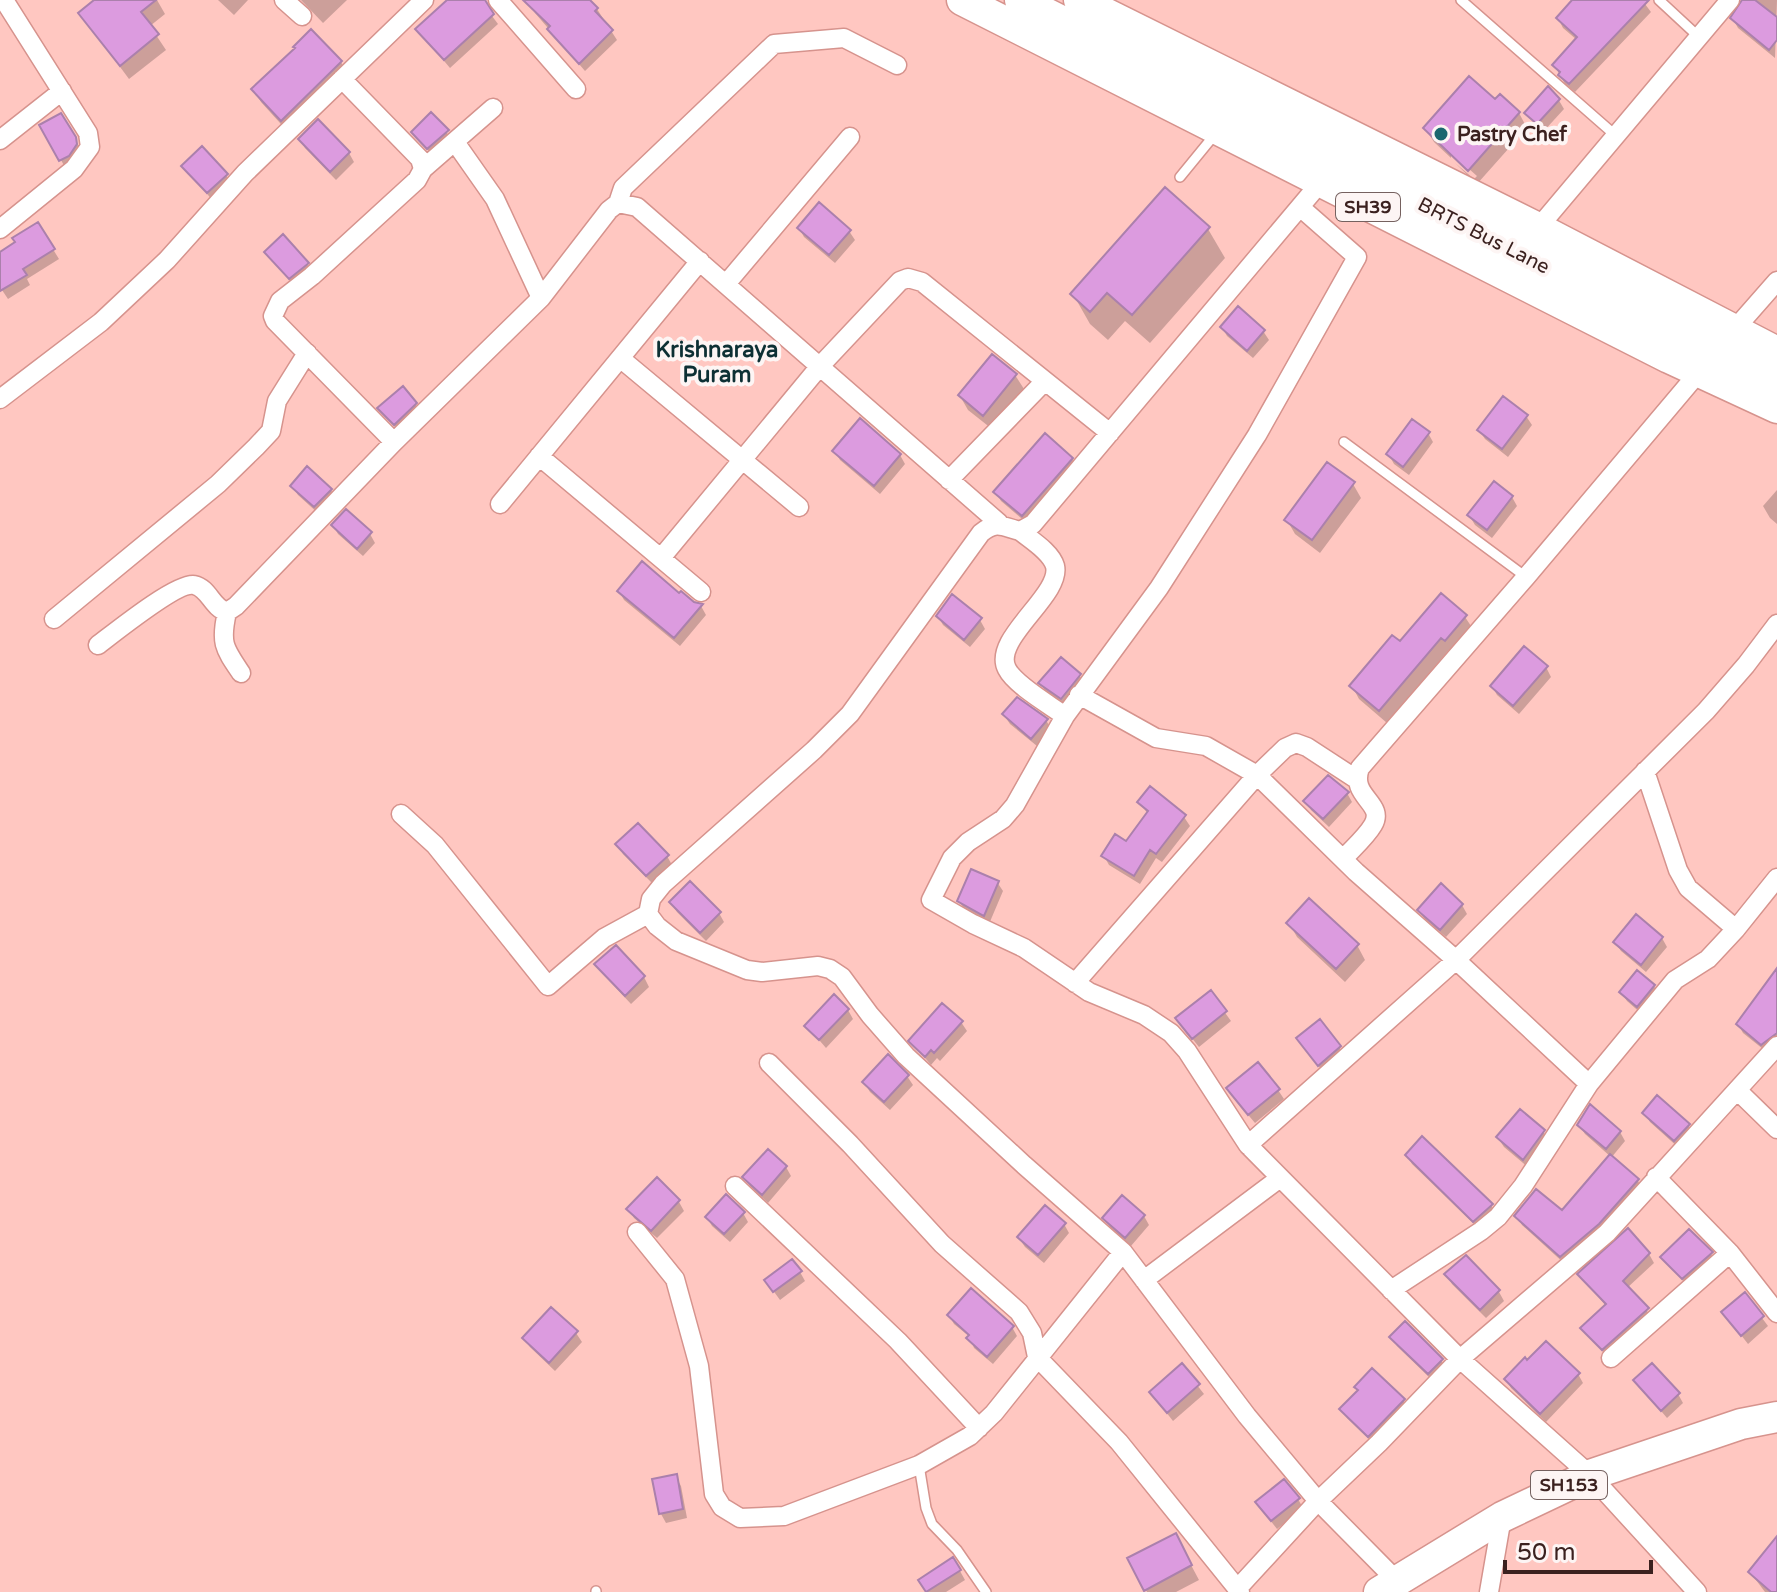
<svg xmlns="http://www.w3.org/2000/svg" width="1777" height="1592" font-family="'Varela Round',sans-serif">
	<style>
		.shadow { fill: #0003 }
		.building { fill: #dc9bdf; stroke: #ab80ac; stroke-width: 2 }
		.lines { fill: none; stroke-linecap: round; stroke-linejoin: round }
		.lane-casing { stroke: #d6938d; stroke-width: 12 }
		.street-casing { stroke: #d6938d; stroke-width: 21 }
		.primary-casing { stroke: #d6938d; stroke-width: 33 }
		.lane { stroke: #fff; stroke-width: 9 }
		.street { stroke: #fff; stroke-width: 18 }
		.primary { stroke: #fff; stroke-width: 30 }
		.poi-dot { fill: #1a676f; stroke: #fdf5f4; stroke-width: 3 }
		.labels { text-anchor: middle; stroke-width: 8; stroke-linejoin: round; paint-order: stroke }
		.shield { fill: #fdf5f4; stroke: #75615f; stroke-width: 2 }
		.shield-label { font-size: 18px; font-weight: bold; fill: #3b211f }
		.poi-label { font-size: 20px; font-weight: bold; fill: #3b211f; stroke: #fdf5f4; text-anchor: start }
		.street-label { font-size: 20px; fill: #3b211f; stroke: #fdf5f4 }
		.neighbourhood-label { font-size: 22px; font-weight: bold; fill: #0d3034; stroke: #fdf5f4 }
	</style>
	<rect width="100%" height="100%" fill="#ffc7c1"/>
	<!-- shadow -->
	<path class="shadow" d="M97 0H157L165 14 150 26 166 50 129 79 80 13Z
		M218 0H248L234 15Z
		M301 0H347L323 23Z
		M450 0H480L498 24 450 68 418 30Z
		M534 0H587L597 9 617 40 585 71 535 13 530 4Z
		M1574 0H1642L1651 12 1575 92 1565 84 1555 66 1577 40 1563 28 1558 18Z
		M1745 0H1777L1775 58 1738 28 1733 19Z
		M341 62 348 75 289 133 261 102 253 89Z
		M1500 97 1519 113 1527 128 1477 184 1455 163 1474 179 1477 176 1451 153V158L1434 142 1425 128 1495 102Z
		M1557 97 1564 109 1543 132 1526 113Z
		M431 115 453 140 434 157 413 133Z
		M60 116 81 149 66 169 42 126Z
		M318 122 349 153 354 162 336 180 305 148 300 139Z
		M184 166 226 175 231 184 213 201Z
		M38 225 59 259 27 279 30 285 8 299 0 287V254L18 243Z
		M799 228 849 231 855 240 835 263 804 237Z
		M1208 229 1225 258 1150 343 1125 321 1108 340 1090 324 1073 294Z
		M266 252 307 264 312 273 295 287Z
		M1222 327 1263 331 1269 340 1253 358 1227 336Z
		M1015 375 1024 389 992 429 968 410 960 396Z
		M415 404 421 413 400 433 380 409Z
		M1526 416 1532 425 1508 457 1485 439 1479 430Z
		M1428 433 1433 442 1409 475 1394 464 1389 455Z
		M835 451 900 455 905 464 880 494 840 460Z
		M1072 459 1077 468 1028 524 1001 501 996 492Z
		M1353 484 1361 498 1320 553 1295 534 1287 520Z
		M292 486 331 490 336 499 320 515 298 495Z
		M1777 490V524L1770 518 1763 506Z
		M1512 497 1517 506 1492 538 1475 525 1469 515Z
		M333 525 370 534 375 543 363 556 338 534Z
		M619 591 679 596 701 606 706 615 680 646 624 600Z
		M938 616 980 620 985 629 970 647 943 625Z
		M1465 617 1473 629 1453 652 1449 650 1387 723 1359 699 1352 686 1401 644Z
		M1546 667 1551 677 1519 714 1497 695 1492 686Z
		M1079 675 1085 685 1067 707 1046 692 1040 683Z
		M1004 715 1046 720 1051 729 1037 746 1010 724Z
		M1347 793 1352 802 1329 827 1311 810 1306 801Z
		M1139 802 1184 817 1190 826 1162 862 1156 858 1140 884 1109 865 1104 856 1127 843 1148 814Z
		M618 845 667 856 672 865 653 884 623 854Z
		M997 882 1003 891 989 924 965 910 959 901Z
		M671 903 719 913 724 922 706 941 677 912Z
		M1462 905 1467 914 1446 937 1425 919 1419 910Z
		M1289 923 1357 945 1365 960 1345 982 1297 937Z
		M1662 938 1667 947 1646 972 1621 951 1615 942Z
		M615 948 644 977 649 987 631 1004 602 973 597 964Z
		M1777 972V1046L1768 1053 1743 1033 1738 1024Z
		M1654 986 1659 996 1643 1015 1627 1001 1621 992Z
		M1210 992 1231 1021 1199 1047 1183 1027Z
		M848 1010 853 1019 826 1048 807 1026Z
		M961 1022 967 1031 940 1061 937 1058 931 1065 911 1041Z
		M1339 1047 1345 1056 1325 1074 1304 1048Z
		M907 1076 913 1085 890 1110 870 1092 864 1082Z
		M1278 1090 1284 1099 1255 1123 1234 1098Z
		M1645 1113 1688 1125 1694 1134 1680 1149 1650 1122Z
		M1579 1125 1620 1132 1625 1141 1611 1158 1638 1181 1643 1190 1566 1265 1522 1225 1517 1216 1562 1213 1611 1157 1585 1134Z
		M1543 1131 1549 1141 1529 1168 1504 1147 1498 1138Z
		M1407 1155 1491 1205 1496 1214 1480 1230 1412 1164Z
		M786 1167 791 1176 768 1203 750 1186 745 1177Z
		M657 1180 679 1202 684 1211 657 1238 634 1218 629 1209Z
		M743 1213 748 1222 730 1242 712 1226 707 1217Z
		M1144 1216 1149 1225 1131 1246 1110 1227 1105 1218Z
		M1064 1224 1069 1233 1044 1263 1025 1247 1019 1238Z
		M1649 1254 1654 1263 1627 1288 1653 1318 1608 1358 1583 1328 1606 1306 1580 1275Z
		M1711 1254 1716 1263 1688 1287 1663 1257Z
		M1465 1258 1499 1292 1504 1301 1486 1318 1452 1284 1447 1275Z
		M800 1272 805 1281 780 1300 772 1289Z
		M1745 1295 1768 1326 1748 1344 1724 1313Z
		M949 1315 1012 1327 1017 1336 993 1364 974 1348 970 1337 954 1324Z
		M576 1333 582 1342 555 1371 530 1347 524 1338Z
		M1392 1337 1441 1360 1446 1369 1434 1382 1397 1346Z
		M1182 1366 1204 1394 1173 1421 1151 1393Z
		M1578 1374 1583 1383 1546 1422 1511 1388 1506 1379Z
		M1636 1381 1678 1394 1683 1403 1667 1418Z
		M1356 1387 1403 1400 1409 1409 1374 1444 1347 1418 1342 1409 1359 1392Z
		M676 1477 681 1486 687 1518 666 1523 661 1514Z
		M1298 1499 1303 1508 1277 1529 1263 1511Z
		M1777 1539V1592H1765L1750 1572Z
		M1183 1550 1199 1580 1176 1592H1147L1130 1559Z
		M960 1571 965 1580 946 1592H927L921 1581Z"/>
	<!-- building -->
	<path class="building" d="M94 0H156L141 12 159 34 120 66 78 13Z
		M447 0H485L494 14 444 60 415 29Z
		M523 0H590L598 8 595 11 613 30 579 64 547 29 550 26Z
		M1572 0H1649L1569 84 1558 75 1560 72 1552 65 1577 37 1556 18Z
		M1742 0H1755L1777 17V40L1769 50 1730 18Z
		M311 29 342 61 281 121 251 89 295 48 293 47Z
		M1469 76 1495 99 1500 94 1520 112 1468 171 1423 128Z
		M1548 86 1560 99 1537 124 1524 113Z
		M431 112 449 130 427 149 411 132Z
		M61 113 76 137 77 144 69 156 59 161 39 125Z
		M318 119 350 152 330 172 298 139Z
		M202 146 228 174 207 193 181 166Z
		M1165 187 1210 227 1132 315 1107 293 1090 312 1070 294Z
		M819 202 851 230 829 255 797 228Z
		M38 222 55 249 23 269 27 275 0 291V252L15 242 12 238Z
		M283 234 309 263 289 279 264 252Z
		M1238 306 1265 330 1247 351 1220 327Z
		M992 354 1017 374 983 416 958 395Z
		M403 386 417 403 394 425 377 408Z
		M1503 396 1528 415 1502 449 1477 430Z
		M860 418 901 454 874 486 832 451Z
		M1412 419 1430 432 1403 467 1386 454Z
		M1045 433 1073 458 1022 516 993 492Z
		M1327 462 1355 482 1312 540 1284 520Z
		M307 466 332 489 314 507 290 486Z
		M1494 481 1513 496 1487 530 1467 515Z
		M346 509 372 532 357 549 331 525Z
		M642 561 679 593 681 591 694 602 703 604 674 638 617 591Z
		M1441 593 1467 615 1445 641 1441 638 1379 711 1349 686 1392 635 1400 641Z
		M952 594 982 618 964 640 936 616Z
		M1524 646 1548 666 1513 706 1490 686Z
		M1061 657 1081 674 1061 699 1038 683Z
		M1017 697 1048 719 1031 739 1002 714Z
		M1328 775 1349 792 1323 819 1303 801Z
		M1150 786 1186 815 1156 854 1150 850 1134 876 1101 856 1115 834 1126 841 1148 811 1137 802Z
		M638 823 669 855 646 876 615 844Z
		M971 869 999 881 984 916 957 901Z
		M690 881 721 912 700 933 669 902Z
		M1441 883 1463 904 1440 930 1417 910Z
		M1309 898 1359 944 1336 969 1286 923Z
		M1636 914 1663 937 1641 965 1613 942Z
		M616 945 645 976 625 996 594 964Z
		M1777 968V1033L1761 1045 1736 1024Z
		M1637 970 1655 985 1637 1007 1619 992Z
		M1211 990 1227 1011 1192 1039 1175 1018Z
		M834 994 849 1009 819 1040 804 1026Z
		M942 1003 963 1021 934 1053 931 1050 925 1057 908 1041Z
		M1320 1019 1341 1046 1318 1066 1296 1038Z
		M888 1054 909 1075 884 1102 862 1082Z
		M1258 1062 1280 1089 1248 1115 1226 1088Z
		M1657 1095 1690 1124 1674 1141 1642 1113Z
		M1590 1104 1621 1131 1606 1149 1577 1125Z
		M1520 1109 1545 1130 1523 1160 1496 1137Z
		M1422 1136 1493 1204 1473 1222 1405 1155Z
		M768 1149 787 1166 762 1195 742 1177Z
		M1610 1154 1639 1179 1599 1224 1560 1257 1514 1216 1536 1189 1562 1210Z
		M657 1177 680 1200 651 1231 626 1209Z
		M726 1194 745 1212 724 1234 705 1217Z
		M1122 1195 1145 1215 1125 1238 1102 1218Z
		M1045 1205 1066 1223 1038 1255 1017 1237Z
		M1628 1228 1650 1253 1623 1281 1649 1308 1602 1350 1580 1328 1606 1304 1577 1274Z
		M1689 1229 1713 1252 1682 1279 1660 1257Z
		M1466 1255 1500 1290 1480 1310 1444 1274Z
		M792 1259 802 1271 773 1292 764 1280Z
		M971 1288 1014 1326 987 1357 966 1338 969 1335 947 1315Z
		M1745 1292 1764 1316 1741 1336 1721 1312Z
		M551 1307 578 1331 549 1363 522 1338Z
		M1405 1321 1443 1359 1428 1374 1389 1337Z
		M1546 1341 1580 1373 1540 1414 1504 1379 1525 1357 1527 1360Z
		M1182 1363 1200 1384 1167 1413 1149 1392Z
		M1652 1363 1680 1393 1661 1411 1633 1380Z
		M1372 1368 1405 1399 1368 1437 1339 1409 1358 1390 1354 1387Z
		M677 1474 683 1509 659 1514 652 1479Z
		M1284 1479 1300 1498 1271 1521 1255 1502Z
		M1176 1533 1192 1565 1144 1591 1127 1558Z
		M1777 1536V1592H1771L1748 1572Z
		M953 1557 961 1570 926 1592 918 1580Z"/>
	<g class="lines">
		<defs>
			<path id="lane" d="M1461 0 1615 135
				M1659 0 1700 38
				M1180 177 1216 133
				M1344 442 1526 577
				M919 1465 926 1508 932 1524 957 1550 986 1592
				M596 1591V1592"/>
			<path id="street" d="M284 0 302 16
				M498 0 576 89
				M342 79 420 159 423 169 417 180 312 276 280 301 273 316 275 321 394 442
				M0 140 62 91
				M455 142 495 199 541 298
				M423 169 493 108
				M618 203 623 188 774 44 844 38 897 65
				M1538 228 1730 0
				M0 229 74 169 90 147 88 133 4 0
				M726 284 850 137
				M1734 330 1777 281
				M620 358 799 507
				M0 399 101 322 167 260 245 173 424 0
				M539 456 701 592
				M949 480 1045 381
				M500 504 700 261
				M1020 531C1031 540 1051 552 1055 566 1062 595 991 639 1007 669 1015 685 1050 705 1065 716
				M661 558 820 366 900 281 908 278 922 282 1110 433
				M227 612C220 643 224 648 241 673
				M54 619 218 484 256 447 271 431 277 401 307 353
				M98 645C114 633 177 582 194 585 209 588 212 608 227 612L236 606 394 442 541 298 609 210 618 203 637 207 999 523
				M1079 695 1156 738 1206 746 1257 775 1356 872 1456 960 1706 711 1746 665 1777 624
				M1645 771 1678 870 1688 888 1736 929
				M401 814 435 845 548 986 604 938 648 914
				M1343 859C1353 848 1366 837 1373 825 1386 803 1349 797 1360 768L1526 577 1699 372
				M1075 983 1257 775 1285 748 1296 743 1307 747 1356 779
				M769 1063 850 1144 942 1244 1019 1312 1032 1333 1037 1357 1119 1442 1240 1592
				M1589 1084 1675 980 1708 959 1736 929 1777 878
				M1738 1091 1777 1129
				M1248 1145 1187 1051 1171 1033 1144 1015 1089 992 1024 948 973 924 931 900 952 858 968 842 1003 819 1015 805 1065 716 1159 588 1257 435 1357 257 1300 207
				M1656 1177 1730 1253 1777 1313
				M735 1186 898 1341 979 1428
				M637 1232 675 1279 699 1366 714 1494 722 1507 740 1518 784 1516 919 1465 970 1436 994 1413 1123 1252 1024 1165 906 1056 870 1015 842 977 830 969 818 966 762 972 747 970 676 941 657 926 648 914 651 899 663 884 814 750 850 714 981 533C997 520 1003 527 1020 531L1033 524 1320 183
				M1123 1252 1247 1416 1318 1501 1397 1581
				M1144 1280 1280 1178
				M1391 1290 1481 1231 1498 1217 1523 1186 1589 1084 1456 960 1248 1145 1460 1359 1590 1475 1697 1592
				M1611 1358 1730 1253
				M1237 1589 1318 1501 1379 1443 1460 1359 1607 1233 1777 1046
				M1489 1592 1502 1517"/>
			<path id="primary" d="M962 0 1669 358 1777 408
				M1020 0 1777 381
				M1079 0 1538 228 1777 352
				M1379 1592 1502 1517 1590 1475 1741 1424 1777 1417"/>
		</defs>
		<!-- lane casing -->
		<use href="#lane" class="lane-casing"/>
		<!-- street casing -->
		<use href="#street" class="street-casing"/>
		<!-- primary casing -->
		<use href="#primary" class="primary-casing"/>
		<!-- lane -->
		<use href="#lane" class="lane"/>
		<!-- street -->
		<use href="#street" class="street"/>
		<!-- primary -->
		<use href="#primary" class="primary"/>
	</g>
	<!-- markers -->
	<circle class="poi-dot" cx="1441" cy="134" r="8"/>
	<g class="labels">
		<!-- shield labels -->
		<g class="shield">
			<rect x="1336" y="193" width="64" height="28" rx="6"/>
			<rect x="1531" y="1471" width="76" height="28" rx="6"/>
		</g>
		<g class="shield-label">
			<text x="1368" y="213">SH39</text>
			<text x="1569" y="1491">SH153</text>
		</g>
		<!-- poi labels -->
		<g class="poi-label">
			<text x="1457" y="141">Pastry Chef</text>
		</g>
		<!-- street labels -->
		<g class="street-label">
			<text transform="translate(1484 235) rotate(27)" y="7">BRTS Bus Lane</text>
		</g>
		<!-- neighbourhood labels -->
		<g class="neighbourhood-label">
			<text x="717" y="357">Krishnaraya<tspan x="717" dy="25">Puram</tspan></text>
		</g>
	</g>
	<!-- scale -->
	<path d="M1505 1560v12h146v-12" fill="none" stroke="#3b211f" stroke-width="4"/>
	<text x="1517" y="1560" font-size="24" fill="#3b211f" stroke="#fdf5f4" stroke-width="6" paint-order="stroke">50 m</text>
</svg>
